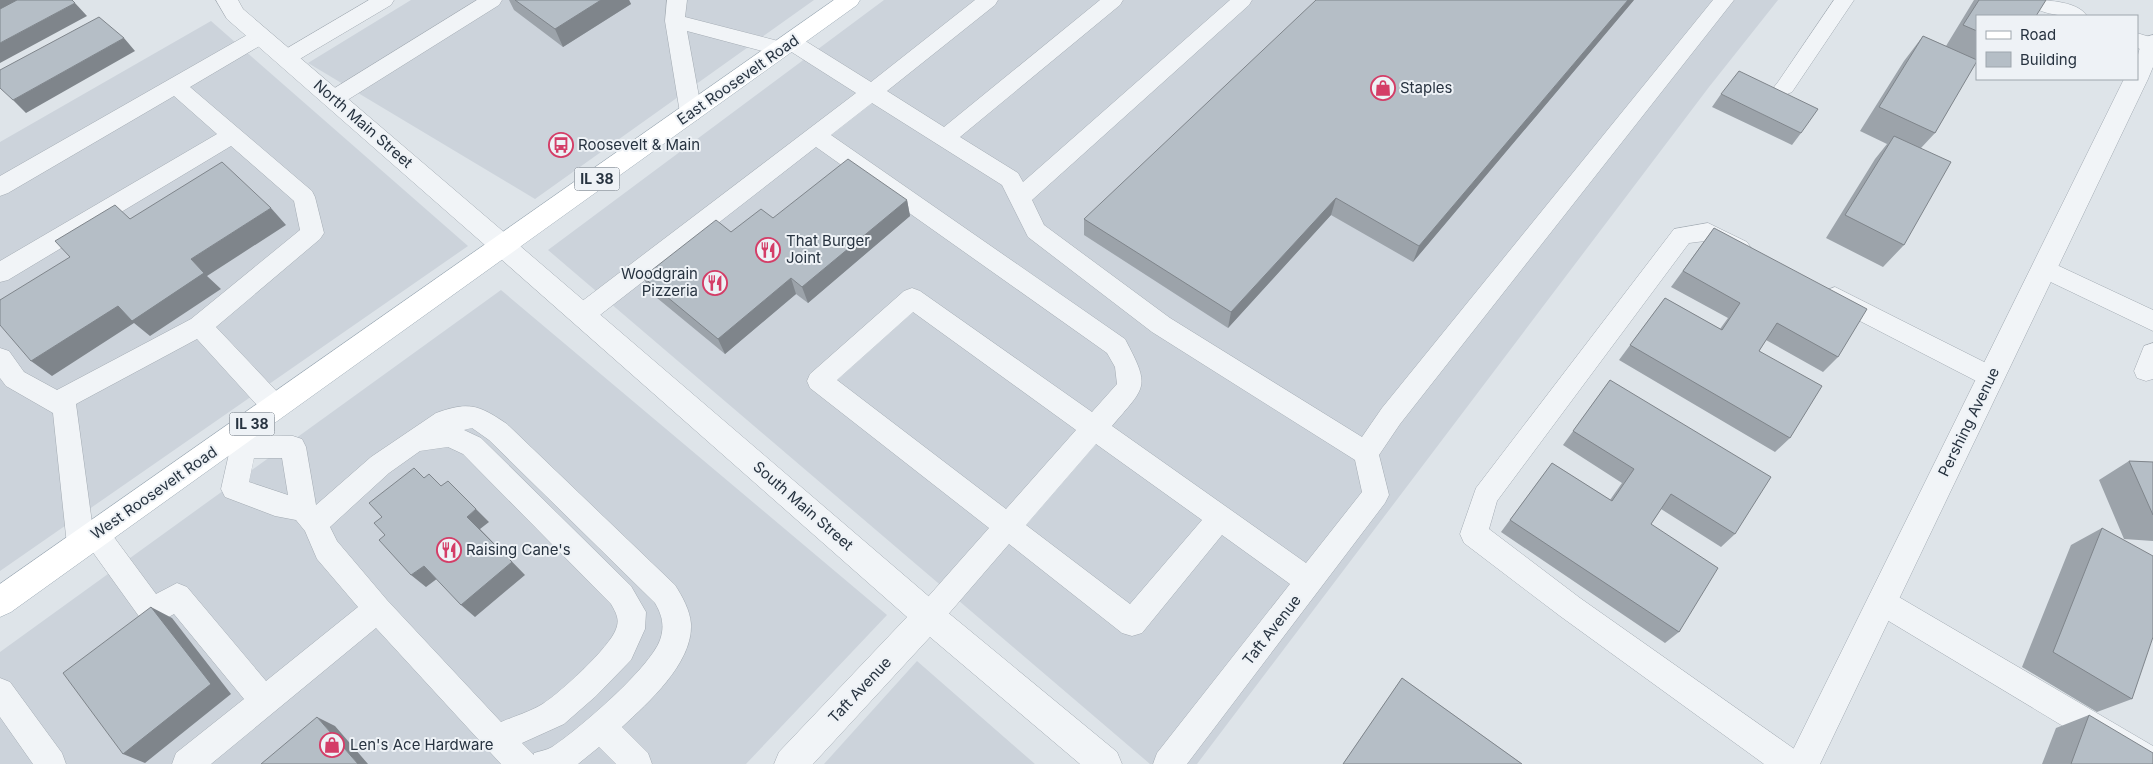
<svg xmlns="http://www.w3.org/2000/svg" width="2153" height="764" font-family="Inter,sans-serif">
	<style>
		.built { fill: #ccd3db }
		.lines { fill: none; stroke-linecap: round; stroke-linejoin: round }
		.service-casing { stroke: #a3abb3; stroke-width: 1 }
		.minor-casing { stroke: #a3abb3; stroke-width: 1 }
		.tertiary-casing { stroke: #a3abb3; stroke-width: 1 }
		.primary-casing { stroke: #9daab5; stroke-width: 1 }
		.service { fill: #f1f4f7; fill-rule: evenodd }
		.minor { fill: #f1f4f7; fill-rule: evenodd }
		.tertiary { fill: #f1f4f7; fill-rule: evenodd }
		.primary { fill: #fff; fill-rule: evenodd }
		.wall { fill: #9ca3aa }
		.shaded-wall { fill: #7f858b }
		.building { fill: #b5bec6; stroke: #7f858b }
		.labels { text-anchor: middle; stroke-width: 4; stroke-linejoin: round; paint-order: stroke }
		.shield { fill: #eef2f6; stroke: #636c77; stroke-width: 1 }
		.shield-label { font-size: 14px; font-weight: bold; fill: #273340 }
		.street-label { font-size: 15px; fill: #273340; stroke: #eef2f6 }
		.poi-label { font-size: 15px; fill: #273340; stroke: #eef2f6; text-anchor: start }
	</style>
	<rect width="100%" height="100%" fill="#dee4e9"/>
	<!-- built -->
	<path class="built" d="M411 0H814L535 199 308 63Z
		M884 0H1778L1709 87 1197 764H1150L548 250Z
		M211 21 468 246 0 571V142Z
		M501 290 887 615 746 764H0V652Z
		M917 661 1035 764H824Z"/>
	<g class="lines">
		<defs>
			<path id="service" d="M369 0H394L391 5 293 63 286 65 279 63 276 58 279 53Z
				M477 0H502L499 5 341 104 333 107 325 104 322 99 325 94Z
				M667 0H687L685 17 782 42 785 37 792 35 799 37 871 82 975 0H998L995 5 887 91 944 127 1100 0H1123L1120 5 960 137 1018 173 1023 182 1230 0H1252L1249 5 1032 200 1044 225 1170 318 1362 437 1382 408 1713 0H1734L1400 424 1379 455 1389 495 1385 503 1187 764H1153L1157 753 1290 584 1222 535 1142 633 1132 636 1122 633 1009 544 939 625 929 629 919 625 915 616 919 607 989 528 810 388 807 381 810 374 904 291 912 288 920 291 1092 412 1117 384 1115 367 1107 353 816 147 591 322 582 325 573 322 570 315 573 308 856 93 790 51 788 54 781 56 687 31 702 113 699 119 691 121 683 119 680 113 665 21ZM872 103 1002 185 1028 237 1152 332 1355 460 1362 492 1306 563 1112 426C1146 386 1151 388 1125 339L831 135ZM913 312 1076 430 1006 509 837 380ZM1096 444 1202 520 1130 604 1026 525Z
				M1834 0H1854L1792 92 1785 95 1778 92 1774 87 1778 82Z
				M2026 0C2043 0 2077 0 2087 16 2070 17 2036 16 2026 0Z
				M261 29 268 31 271 36 268 41 190 87 312 191 315 197 324 233 320 239 216 327 284 399 288 407 284 415 275 418 266 415 197 339 76 404 92 523 95 522 105 525 156 594 177 583 187 587 266 681 358 607 317 559 305 531 296 520 275 516 225 497 221 489 230 449 221 436 225 428C236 424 241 426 250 435L293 436 302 439 306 447 316 505 371 457 436 413C469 401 479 405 507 424L675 585C682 596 690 610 691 624 693 663 648 703 622 727L648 753 652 764H616L599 747 578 764H501L376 628 211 764H172L176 753 244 699 174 614 153 626 143 622 92 551 91 554 81 558 71 554 67 545 53 413 6 386 0 378V348L9 351 24 372 57 390 191 319 300 230 294 201 231 146 8 280 0 282V261L217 134 174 96 8 193 0 196V176L254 31ZM472 428 489 440 655 603C662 615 665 626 660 640 650 668 578 730 552 747 547 750 540 751 534 753V755L522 743 564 724 596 696 631 660 645 629 646 612 631 586 481 438 464 430ZM448 447 463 454 611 604C616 613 620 619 616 629 610 647 561 692 544 703 532 711 515 716 501 722L387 600 337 541 330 527 389 473 420 451ZM254 458H282L288 495 249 482Z
				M2137 33 2153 38V53L2137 48Z
				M1708 223 1747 242 1751 248 1747 254 1739 257 1705 241 1689 243 1497 501 1489 529 1580 598 1800 753 1804 764H1764L1560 616 1464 543 1460 534 1476 488 1674 229Z
				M2044 259 2153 310V331L2036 275 2032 268 2036 261Z
				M1835 287 2000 370 2003 377 2000 384 1991 388 1982 384 1827 304 1823 297 1827 290Z
				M2153 343V379L2146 381 2137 378 2134 371 2144 346Z
				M1882 589 1892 593 2153 746V764H2126L1872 611 1868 602 1872 593Z
				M0 678 10 682 62 753 66 764H33L0 717Z"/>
			<path id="minor" d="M2153 35V67L2148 79 1820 764H1786L2124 79H2137C2137 61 2136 53 2145 37Z
				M503 236 512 239 940 606 1117 752 1122 764H1080L930 637 813 764H774L779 752 907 617 494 253 490 246 494 239Z"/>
			<path id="tertiary" d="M216 0H238L243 9 512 239 516 246 512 253 503 256 494 253 227 19Z"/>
			<path id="primary" d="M834 0H860L857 5 11 612 0 617V584Z"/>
		</defs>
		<!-- service casing -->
		<use href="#service" class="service-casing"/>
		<!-- minor casing -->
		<use href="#minor" class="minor-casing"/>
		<!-- tertiary casing -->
		<use href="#tertiary" class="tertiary-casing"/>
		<!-- primary casing -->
		<use href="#primary" class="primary-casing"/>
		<!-- service -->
		<use href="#service" class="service"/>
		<!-- minor -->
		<use href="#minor" class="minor"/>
		<!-- tertiary -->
		<use href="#tertiary" class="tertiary"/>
		<!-- primary -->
		<use href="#primary" class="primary"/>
	</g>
	<!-- wall -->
	<path class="wall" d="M509 0H629L631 4 563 47 514 10Z
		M1634 0 1413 262 1331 215 1228 328 1084 235V219Z
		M1974 0H2046L1977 16V64L1975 63 1935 133 1921 148 1904 245 1883 267 1826 238 1875 159 1887 144 1860 131 1904 61 1923 36 1946 46Z
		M1721 94 1801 133 1792 145 1712 107Z
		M907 200 910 216 808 303 796 294 725 354 651 293 643 277 731 232 773 218Z
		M1714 228 1838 357 1823 372 1766 340 1759 351 1790 438 1775 452 1619 360 1665 298 1720 329 1728 318 1671 287Z
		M1610 380 1735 534 1721 547 1661 509 1651 524 1679 632 1665 643 1501 532 1552 463 1610 500 1622 483 1563 445Z
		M2129 461 2153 462V541L2124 539 2099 480Z
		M2102 528 2132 699 2097 712 2022 667 2071 545Z
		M1402 678 1522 764H1343Z
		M2089 715 2153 764H2042L2056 728Z"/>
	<!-- shaded-wall -->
	<path class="shaded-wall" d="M0 0H26L0 13Z
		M601 0H629L631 4 563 47 555 29Z
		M1628 0H1634L1413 262 1419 246Z
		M75 3 87 16 0 63V43Z
		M124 38 135 51 26 113 13 100Z
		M1336 198 1331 215 1228 328 1231 312Z
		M907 200 910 216 808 303 802 287Z
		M271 208 286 225 207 276 221 289 150 336 134 323 52 376 31 361Z
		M791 278 796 294 725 354 718 339Z
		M476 509 489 522 480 529 525 575 475 617 461 605 467 517Z
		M424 566 438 578 426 587 411 575Z
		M151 607 172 618 231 694 145 763 123 754Z
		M317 717 335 726 368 764H358Z"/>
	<!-- building -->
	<path class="building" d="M17 0H72L75 3 0 43V9Z
		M515 0H601L555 29Z
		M1316 0H1628L1419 246 1336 198 1231 312 1084 219Z
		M1979 0H2046L2036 16H1977V31L1963 25Z
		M99 17 124 38 13 100 0 88V70Z
		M1923 36 1977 60V61L1935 133 1879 107Z
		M1739 71 1818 109 1801 133 1721 94Z
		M1894 136 1951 162 1904 245 1845 215Z
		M848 159 907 200 802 287 791 278 718 339 643 277 716 220 731 232 761 209 773 218Z
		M222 162 271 208 191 259 204 273 132 321 118 306 31 361 0 325V300L70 257 55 241 115 205 130 219Z
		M1714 228 1867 309 1838 357 1777 323 1759 351 1822 386 1790 438 1630 345 1665 298 1722 330 1740 303 1683 271Z
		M1610 380 1771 477 1735 534 1671 494 1651 524 1718 568 1679 632 1510 520 1552 463 1612 501 1634 469 1573 431Z
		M2129 461 2153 462V515Z
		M414 468 424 478 429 474 441 486 448 481 476 509 467 517 512 562 461 605 424 566 411 575 379 540 385 535 374 523 382 517 369 503Z
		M2102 528 2153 556V637L2132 699 2053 652Z
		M151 607 211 684 123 754 63 673Z
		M1402 678 1522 764H1343Z
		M2089 715 2153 753V764H2071Z
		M317 717 358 764H261Z"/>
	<!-- icons -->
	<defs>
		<symbol id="shop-ring" viewBox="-11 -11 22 22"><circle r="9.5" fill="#eef2f6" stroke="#d43d67" stroke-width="1.5"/><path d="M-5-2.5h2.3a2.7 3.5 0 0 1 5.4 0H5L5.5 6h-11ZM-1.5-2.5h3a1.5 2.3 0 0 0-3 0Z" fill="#d43d67"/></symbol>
		<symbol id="bus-ring" viewBox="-11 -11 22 22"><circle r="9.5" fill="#eef2f6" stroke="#d43d67" stroke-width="1.5"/><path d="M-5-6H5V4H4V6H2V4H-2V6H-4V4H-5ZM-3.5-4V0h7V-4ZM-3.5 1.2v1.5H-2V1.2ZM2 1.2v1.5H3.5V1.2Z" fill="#d43d67"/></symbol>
		<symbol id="restaurant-ring" viewBox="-11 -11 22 22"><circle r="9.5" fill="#eef2f6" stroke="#d43d67" stroke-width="1.5"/><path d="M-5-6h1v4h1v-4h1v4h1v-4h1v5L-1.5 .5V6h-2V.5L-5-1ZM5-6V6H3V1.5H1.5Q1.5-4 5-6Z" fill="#d43d67"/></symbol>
	</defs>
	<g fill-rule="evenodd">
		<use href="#shop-ring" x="1369" y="74" width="28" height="28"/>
		<use href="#bus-ring" x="547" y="131" width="28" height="28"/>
		<use href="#restaurant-ring" x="754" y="236" width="28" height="28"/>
		<use href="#restaurant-ring" x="701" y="269" width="28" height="28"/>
		<use href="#restaurant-ring" x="435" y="536" width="28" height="28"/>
		<use href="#shop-ring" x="318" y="731" width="28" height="28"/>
	</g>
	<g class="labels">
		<!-- shield labels -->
		<g class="shield">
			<rect x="574.5" y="167.5" width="45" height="23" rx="4"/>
			<rect x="229.5" y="412.5" width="45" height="23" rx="4"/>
		</g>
		<g class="shield-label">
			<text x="597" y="184">IL 38</text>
			<text x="252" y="429">IL 38</text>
		</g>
		<!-- street labels -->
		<g class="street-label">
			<text transform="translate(738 80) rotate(-35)" y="5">East Roosevelt Road</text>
			<text transform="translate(363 124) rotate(41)" y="5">North Main Street</text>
			<text transform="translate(1969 422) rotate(-64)" y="5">Pershing Avenue</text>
			<text transform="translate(154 493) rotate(-35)" y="5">West Roosevelt Road</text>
			<text transform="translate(803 506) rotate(41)" y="5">South Main Street</text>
			<text transform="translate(1272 630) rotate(-52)" y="5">Taft Avenue</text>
			<text transform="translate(860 690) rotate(-47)" y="5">Taft Avenue</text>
		</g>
		<!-- poi labels -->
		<g class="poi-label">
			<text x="1400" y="93">Staples</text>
			<text x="578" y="150">Roosevelt &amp; Main</text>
			<text x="786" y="246">That Burger<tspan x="786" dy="17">Joint</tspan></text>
			<text x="698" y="279" text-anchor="end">Woodgrain<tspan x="698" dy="17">Pizzeria</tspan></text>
			<text x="466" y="555">Raising Cane's</text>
			<text x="350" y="750">Len's Ace Hardware</text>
		</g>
	</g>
	<!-- legend -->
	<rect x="1976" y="15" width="162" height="65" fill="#eef2f6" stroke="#9ea6ad"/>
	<rect x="1986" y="31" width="25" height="8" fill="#ffffff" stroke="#9ea6ad"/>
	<text x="2020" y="40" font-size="15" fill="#273340">Road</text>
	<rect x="1986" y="52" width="25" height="15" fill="#b5bec6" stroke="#9ea6ad"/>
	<text x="2020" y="65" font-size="15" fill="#273340">Building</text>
</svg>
